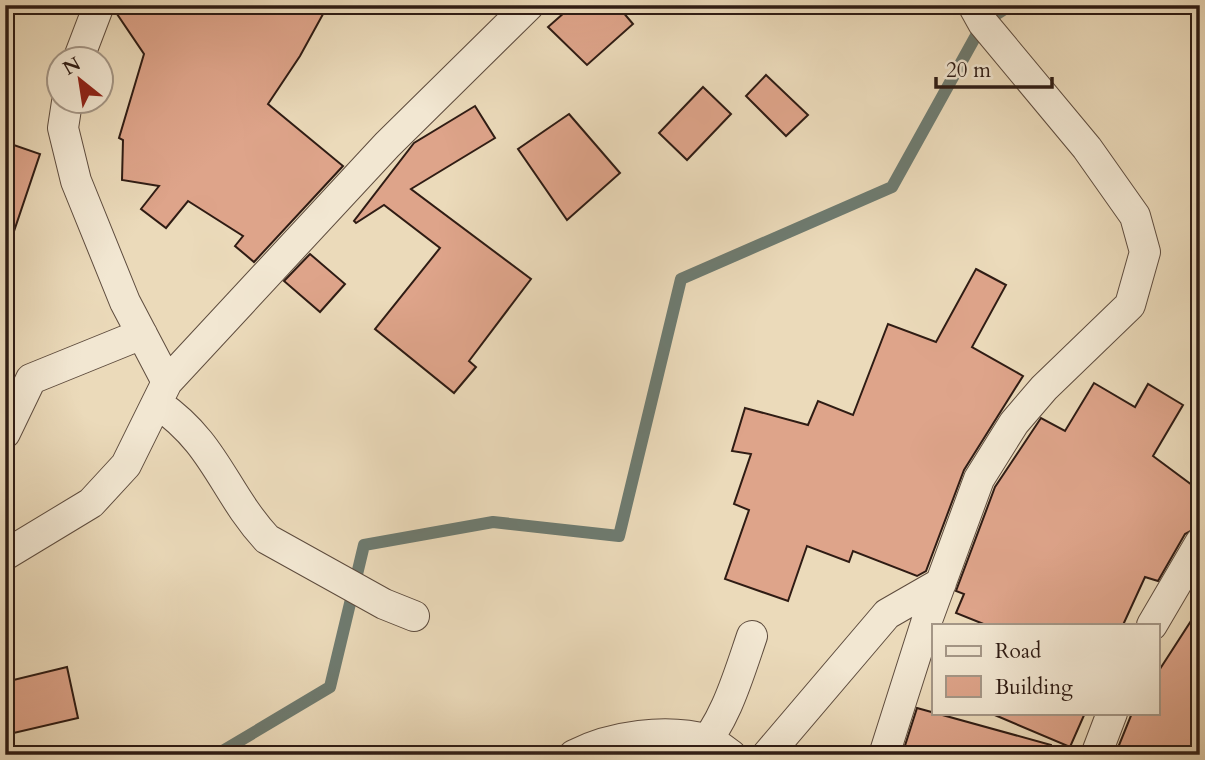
<svg xmlns="http://www.w3.org/2000/svg" width="1205" height="760" font-family="Cardo,serif">
	<style>
		.lines { fill: none; stroke-linecap: round; stroke-linejoin: round }
		.stream { stroke: #6e7b70; stroke-width: 12 }
		.building { fill: #dea48a; stroke: #2f1c14; stroke-width: 2 }
		.street-casing { stroke: #5e4c3e; stroke-width: 32 }
		.street { stroke: #f2e7d2; stroke-width: 30 }
	</style>
	<rect width="100%" height="100%" fill="#ebdaba"/>
	<filter id="stains"><feTurbulence type="fractalNoise" baseFrequency=".00286" numOctaves="4"/><feColorMatrix values="0 0 0 0 .2 0 0 0 0 .09 0 0 0 0 .02 0 0 0 .5 -.17"/></filter>
	<radialGradient id="worn" r=".72"><stop offset=".6" stop-color="#630" stop-opacity="0"/><stop offset="1" stop-color="#630" stop-opacity=".3"/></radialGradient>
	<g class="lines">
		<!-- stream -->
		<path class="stream" d="M216 755 330 687 364 545 493 522 619 536 681 279 892 187 983 23 1011 5"/>
	</g>
	<!-- building -->
	<path class="building" d="M116 5H328L300 56 268 104 343 166 254 262 235 246 243 236 188 201 166 228 141 209 159 186 122 180 123 140 119 138 144 54 115 11Z
		M573 5H617L633 24 587 65 548 27Z
		M766 75 808 115 786 136 746 96Z
		M703 87 731 114 687 160 659 133Z
		M475 106 495 138 411 189 531 279 469 361 476 367 454 393 375 329 440 248 384 205 356 223 354 221 414 143Z
		M569 114 620 173 567 220 518 149Z
		M5 142 40 154 11 240 5 239Z
		M310 254 345 284 320 312 284 281Z
		M976 269 1006 285 972 347 1023 376 964 470 926 571 917 576 853 551 849 562 807 546 788 601 725 579 749 510 734 504 751 454 732 451 745 408 808 425 818 401 853 415 888 324 936 342Z
		M1094 383 1135 407 1148 384 1183 405 1153 456 1200 491V526L1185 534 1158 581 1145 577 1123 625H986L956 613 964 594 956 591 995 487 1041 418 1065 431Z
		M1200 607V755H1115L1132 713H1158V672Z
		M67 667 78 718 5 735V682Z
		M917 708 1051 745 1050 755H902Z
		M990 713H1085L1070 747Z"/>
	<g class="lines">
		<defs>
			<path id="street" d="M78 60 99 5
				M167 382 387 145 529 5
				M158 404C216 444 223 491 267 539L384 604 414 616
				M5 433 31 379 142 334
				M5 555 91 503 126 465 167 382 125 302 76 181 63 128 67 102
				M1152 625 1200 543
				M696 754C725 723 738 677 752 636
				M574 755C611 736 667 728 708 740 716 743 724 750 731 755
				M767 755 887 614 941 583
				M884 755 926 623 979 479 1014 423 1044 388 1130 305 1145 252 1135 216 1087 148 983 23 973 5
				M1096 755 1112 713"/>
		</defs>
		<!-- street casing -->
		<use href="#street" class="street-casing"/>
		<!-- street -->
		<use href="#street" class="street"/>
	</g>
	<!-- margin -->
	<rect width="1205" height="760" fill="none" stroke="#ebdaba" stroke-width="28"/>
	<rect x="7" y="7" width="1191" height="746" fill="none" stroke="#2f1c14" stroke-width="3.5"/>
	<rect x="14" y="14" width="1177" height="732" fill="none" stroke="#2f1c14" stroke-width="2"/>
	<!-- legend -->
	<rect x="932" y="624" width="228" height="91" fill="#f2e7d2" stroke="#a49686" stroke-width="2"/>
	<rect x="946" y="646" width="35" height="10" fill="#f2e7d2" stroke="#a49686" stroke-width="2"/>
	<text x="995" y="658" font-size="21" fill="#2f1c14">Road</text>
	<rect x="946" y="676" width="35" height="21" fill="#dea48a" stroke="#a49686" stroke-width="2"/>
	<text x="995" y="694" font-size="21" fill="#2f1c14">Building</text>
	<!-- north arrow -->
	<g transform="translate(80 80) rotate(330)"><circle r="33" fill="#f2e7d2" stroke="#a49686" stroke-width="2"/>
	<path d="M0-5L12 26L0 18L-12 26Z" fill="#8f2418"/>
	<text y="-10" font-size="19" font-weight="bold" text-anchor="middle" fill="#2f1c14">N</text>
	</g>
	<!-- scale -->
	<path d="M936 77v10h116v-10" fill="none" stroke="#2f1c14" stroke-width="3.5"/>
	<text x="946" y="77" font-size="21" fill="#2f1c14" stroke="#f2e7d2" stroke-width="5" paint-order="stroke">20 m</text>
	<rect width="100%" height="100%" filter="url(#stains)"/>
	<rect width="100%" height="100%" fill="url(#worn)"/>
</svg>
